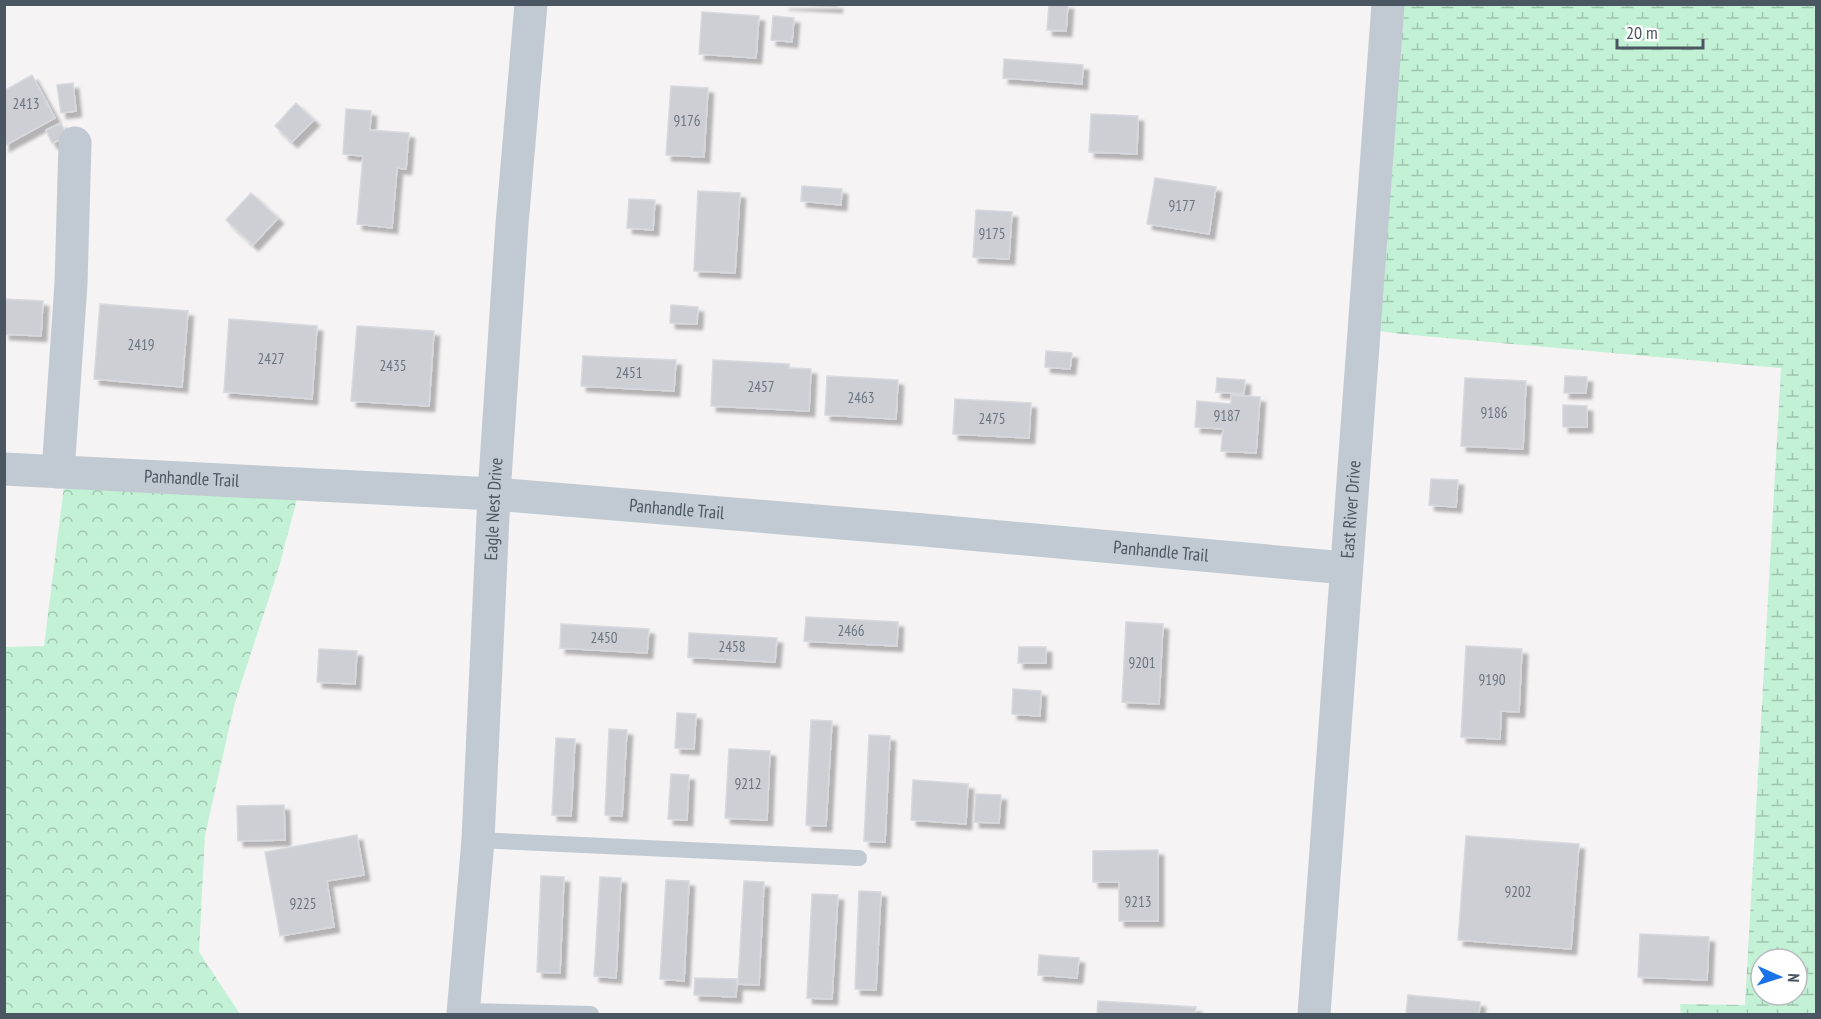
<svg xmlns="http://www.w3.org/2000/svg" width="1821" height="1019" font-family="'PT Sans Narrow',sans-serif">
	<style>
		.forest { fill: url(#forest-crowns) }
		.wetland { fill: url(#wetland-marsh); fill-rule: evenodd }
		.building { fill: #cdcfd5; stroke: #d7d9de; stroke-width: 1.5; filter: url(#shadow) }
		.lines { fill: none; stroke-linecap: round; stroke-linejoin: round }
		.lane { stroke: #c1cad2; stroke-width: 16 }
		.street { stroke: #c1cad2; stroke-width: 33 }
		.labels { text-anchor: middle; stroke-width: 4.5; stroke-linejoin: round; paint-order: stroke }
		.number-label { font-size: 15px; fill: #6b747e }
		.street-label { font-size: 18px; fill: #4a5661; stroke: #fff }
	</style>
	<defs>
		<pattern id="forest-crowns" width="20" height="18" patternUnits="userSpaceOnUse" patternTransform="scale(1.5)"><rect width="20" height="18" fill="#c3f1d5"/><path d="M2 6a3 3 0 1 1 6 0M12 15a3 3 0 1 1 6 0" fill="none" stroke="#a0c6b0"/></pattern>
		<pattern id="wetland-marsh" width="20" height="14" patternUnits="userSpaceOnUse" patternTransform="scale(1.5)"><rect width="20" height="14" fill="#c3f1d5"/><path d="M1 5h8M5 5V1M11 12h8M15 12V8" fill="none" stroke="#a0c6b0"/></pattern>
		<filter id="shadow"><feDropShadow dx="5.5" dy="5.5" stdDeviation="1.5" flood-color="#0004"/></filter>
	</defs>
	<rect width="100%" height="100%" fill="#f5f3f3"/>
	<!-- forest -->
	<path class="forest" d="M64 486 297 499 279 567 235 702 205 835 199 952 240 1014H5L4 647 44 646Z"/>
	<!-- wetland -->
	<path class="wetland" d="M1404 5H1816V1014H1681L1680 1004 1745 1005 1781 368 1401 334 1380 331ZM1761 959H1797V995H1761Z"/>
	<!-- building -->
	<path class="building" d="M783 4H837V7Z
		M1049 4H1068L1066 31 1047 30Z
		M702 12 759 16 756 58 699 54Z
		M773 16 794 18 792 42 771 40Z
		M1004 59 1083 65 1082 84 1003 78Z
		M32 75 55 118 4 146V91Z
		M73 83 76 111 61 113 57 85Z
		M671 86 708 88 704 157 666 155Z
		M296 103 314 120 292 142 275 126Z
		M346 109 371 111 370 130 409 133 406 169 397 168 392 228 357 224 363 156 343 154Z
		M1091 114 1138 116 1137 154 1089 152Z
		M61 123 67 137 52 143 46 130Z
		M1155 178 1216 187 1209 234 1147 224Z
		M802 186 842 189 841 205 801 201Z
		M698 191 740 193 735 273 694 271Z
		M251 193 278 218 253 245 226 220Z
		M629 199 655 200 653 230 627 228Z
		M976 210 1012 212 1009 259 973 257Z
		M4 299 43 301 41 336 4 334Z
		M100 304 188 311 182 387 94 379Z
		M671 305 698 307 697 324 670 323Z
		M229 319 317 326 312 399 224 392Z
		M357 326 434 331 429 406 351 401Z
		M1046 351 1072 353 1070 369 1045 367Z
		M583 356 676 360 674 391 581 386Z
		M713 360 789 364V368L811 369 809 411 711 406Z
		M827 376 898 380 896 419 825 415Z
		M1565 376 1587 377 1586 393H1564Z
		M1217 378 1245 380 1244 394 1216 392Z
		M1465 378 1526 381 1523 449 1461 446Z
		M1231 395 1260 397 1256 453 1221 451 1223 429 1195 427 1197 401 1231 404Z
		M955 399 1031 403 1029 438 953 434Z
		M1563 405 1587 406V427H1563Z
		M1431 479 1458 480 1456 507 1429 505Z
		M806 617 898 622 897 646 804 641Z
		M1126 622 1163 624 1159 704 1122 702Z
		M561 624 649 629 647 653 560 648Z
		M689 633 777 638 775 662 688 657Z
		M1466 646 1522 649 1519 712 1501 711 1500 739 1461 737Z
		M1019 647H1046V663H1018Z
		M319 649 357 651 355 684 317 682Z
		M1013 689 1041 691 1040 716 1012 714Z
		M677 713 696 714 694 749 675 748Z
		M811 720 832 721 826 826 806 825Z
		M609 729 627 730 622 816 605 815Z
		M869 735 890 736 885 842 864 841Z
		M556 738 575 739 571 816 552 815Z
		M729 749 770 751 767 820 725 818Z
		M671 774 689 775 687 820 668 819Z
		M913 780 968 784 966 824 911 820Z
		M976 794 1001 795 999 823 974 822Z
		M284 805 285 840 238 841 237 806Z
		M357 835 364 875 327 881 334 927 280 936 265 852Z
		M1466 836 1579 844 1571 949 1458 940Z
		M1158 850V921H1119V882H1093V851Z
		M541 876 564 877 560 973 537 972Z
		M600 877 621 878 616 978 594 976Z
		M666 880 689 881 684 981 660 979Z
		M744 881 764 882 759 985 738 984Z
		M859 891 881 892 876 990 855 989Z
		M812 894 838 895 832 999 807 998Z
		M1640 934 1709 937 1707 980 1638 977Z
		M1039 955 1079 958 1077 978 1038 975Z
		M695 978 737 979 736 997 694 995Z
		M1408 995 1480 1002 1479 1014H1406Z
		M1098 1001 1196 1007 1195 1014H1097Z"/>
	<g class="lines">
		<!-- lane -->
		<path class="lane" d="M478 840 859 858
			M463 1011 591 1014"/>
		<!-- street -->
		<g class="street">
			<path id="s1" d="M4 469 494 494 913 529 1345 568"/>
			<path d="M58 472 71 284 75 143"/>
			<path id="s2" d="M463 1014 478 840 494 494 512 224 531 4"/>
			<path id="s3" d="M1314 1014 1388 4"/>
		</g>
	</g>
	<g class="labels">
		<!-- number labels -->
		<g class="number-label">
			<text x="26" y="109">2413</text>
			<text x="687" y="126">9176</text>
			<text x="1182" y="211">9177</text>
			<text x="992" y="239">9175</text>
			<text x="141" y="350">2419</text>
			<text x="271" y="364">2427</text>
			<text x="393" y="371">2435</text>
			<text x="629" y="378">2451</text>
			<text x="761" y="392">2457</text>
			<text x="861" y="403">2463</text>
			<text x="1494" y="418">9186</text>
			<text x="1227" y="421">9187</text>
			<text x="992" y="424">2475</text>
			<text x="851" y="636">2466</text>
			<text x="604" y="643">2450</text>
			<text x="732" y="652">2458</text>
			<text x="1142" y="668">9201</text>
			<text x="1492" y="685">9190</text>
			<text x="748" y="789">9212</text>
			<text x="1518" y="897">9202</text>
			<text x="1138" y="907">9213</text>
			<text x="303" y="909">9225</text>
		</g>
		<!-- street labels -->
		<g class="street-label">
			<text dy="6" stroke="none"><textPath href="#s1" startOffset="188">Panhandle Trail</textPath></text>
			<text dy="6" stroke="none"><textPath href="#s2" startOffset="506">Eagle Nest Drive</textPath></text>
			<text dy="6" stroke="none"><textPath href="#s1" startOffset="674">Panhandle Trail</textPath></text>
			<text dy="6" stroke="none"><textPath href="#s3" startOffset="506">East River Drive</textPath></text>
			<text dy="6" stroke="none"><textPath href="#s1" startOffset="1160">Panhandle Trail</textPath></text>
		</g>
	</g>
	<!-- border -->
	<rect width="1821" height="1019" fill="none" stroke="#4a5661" stroke-width="12"/>
	<!-- north arrow -->
	<g transform="translate(1779 977) rotate(93)"><circle r="28" fill="#ffffff" stroke="#b7bbc0" stroke-width="1.5"/>
	<path d="M0-4.5L10 22L0 15L-10 22Z" fill="#1a73e8"/>
	<text y="-9" font-size="16" font-weight="bold" text-anchor="middle" fill="#4a5661">N</text>
	</g>
	<!-- scale -->
	<path d="M1617 39v9h86v-9" fill="none" stroke="#4a5661" stroke-width="3"/>
	<text x="1626" y="39" font-size="18" fill="#4a5661" stroke="#ffffff" stroke-width="4.5" paint-order="stroke">20 m</text>
</svg>
